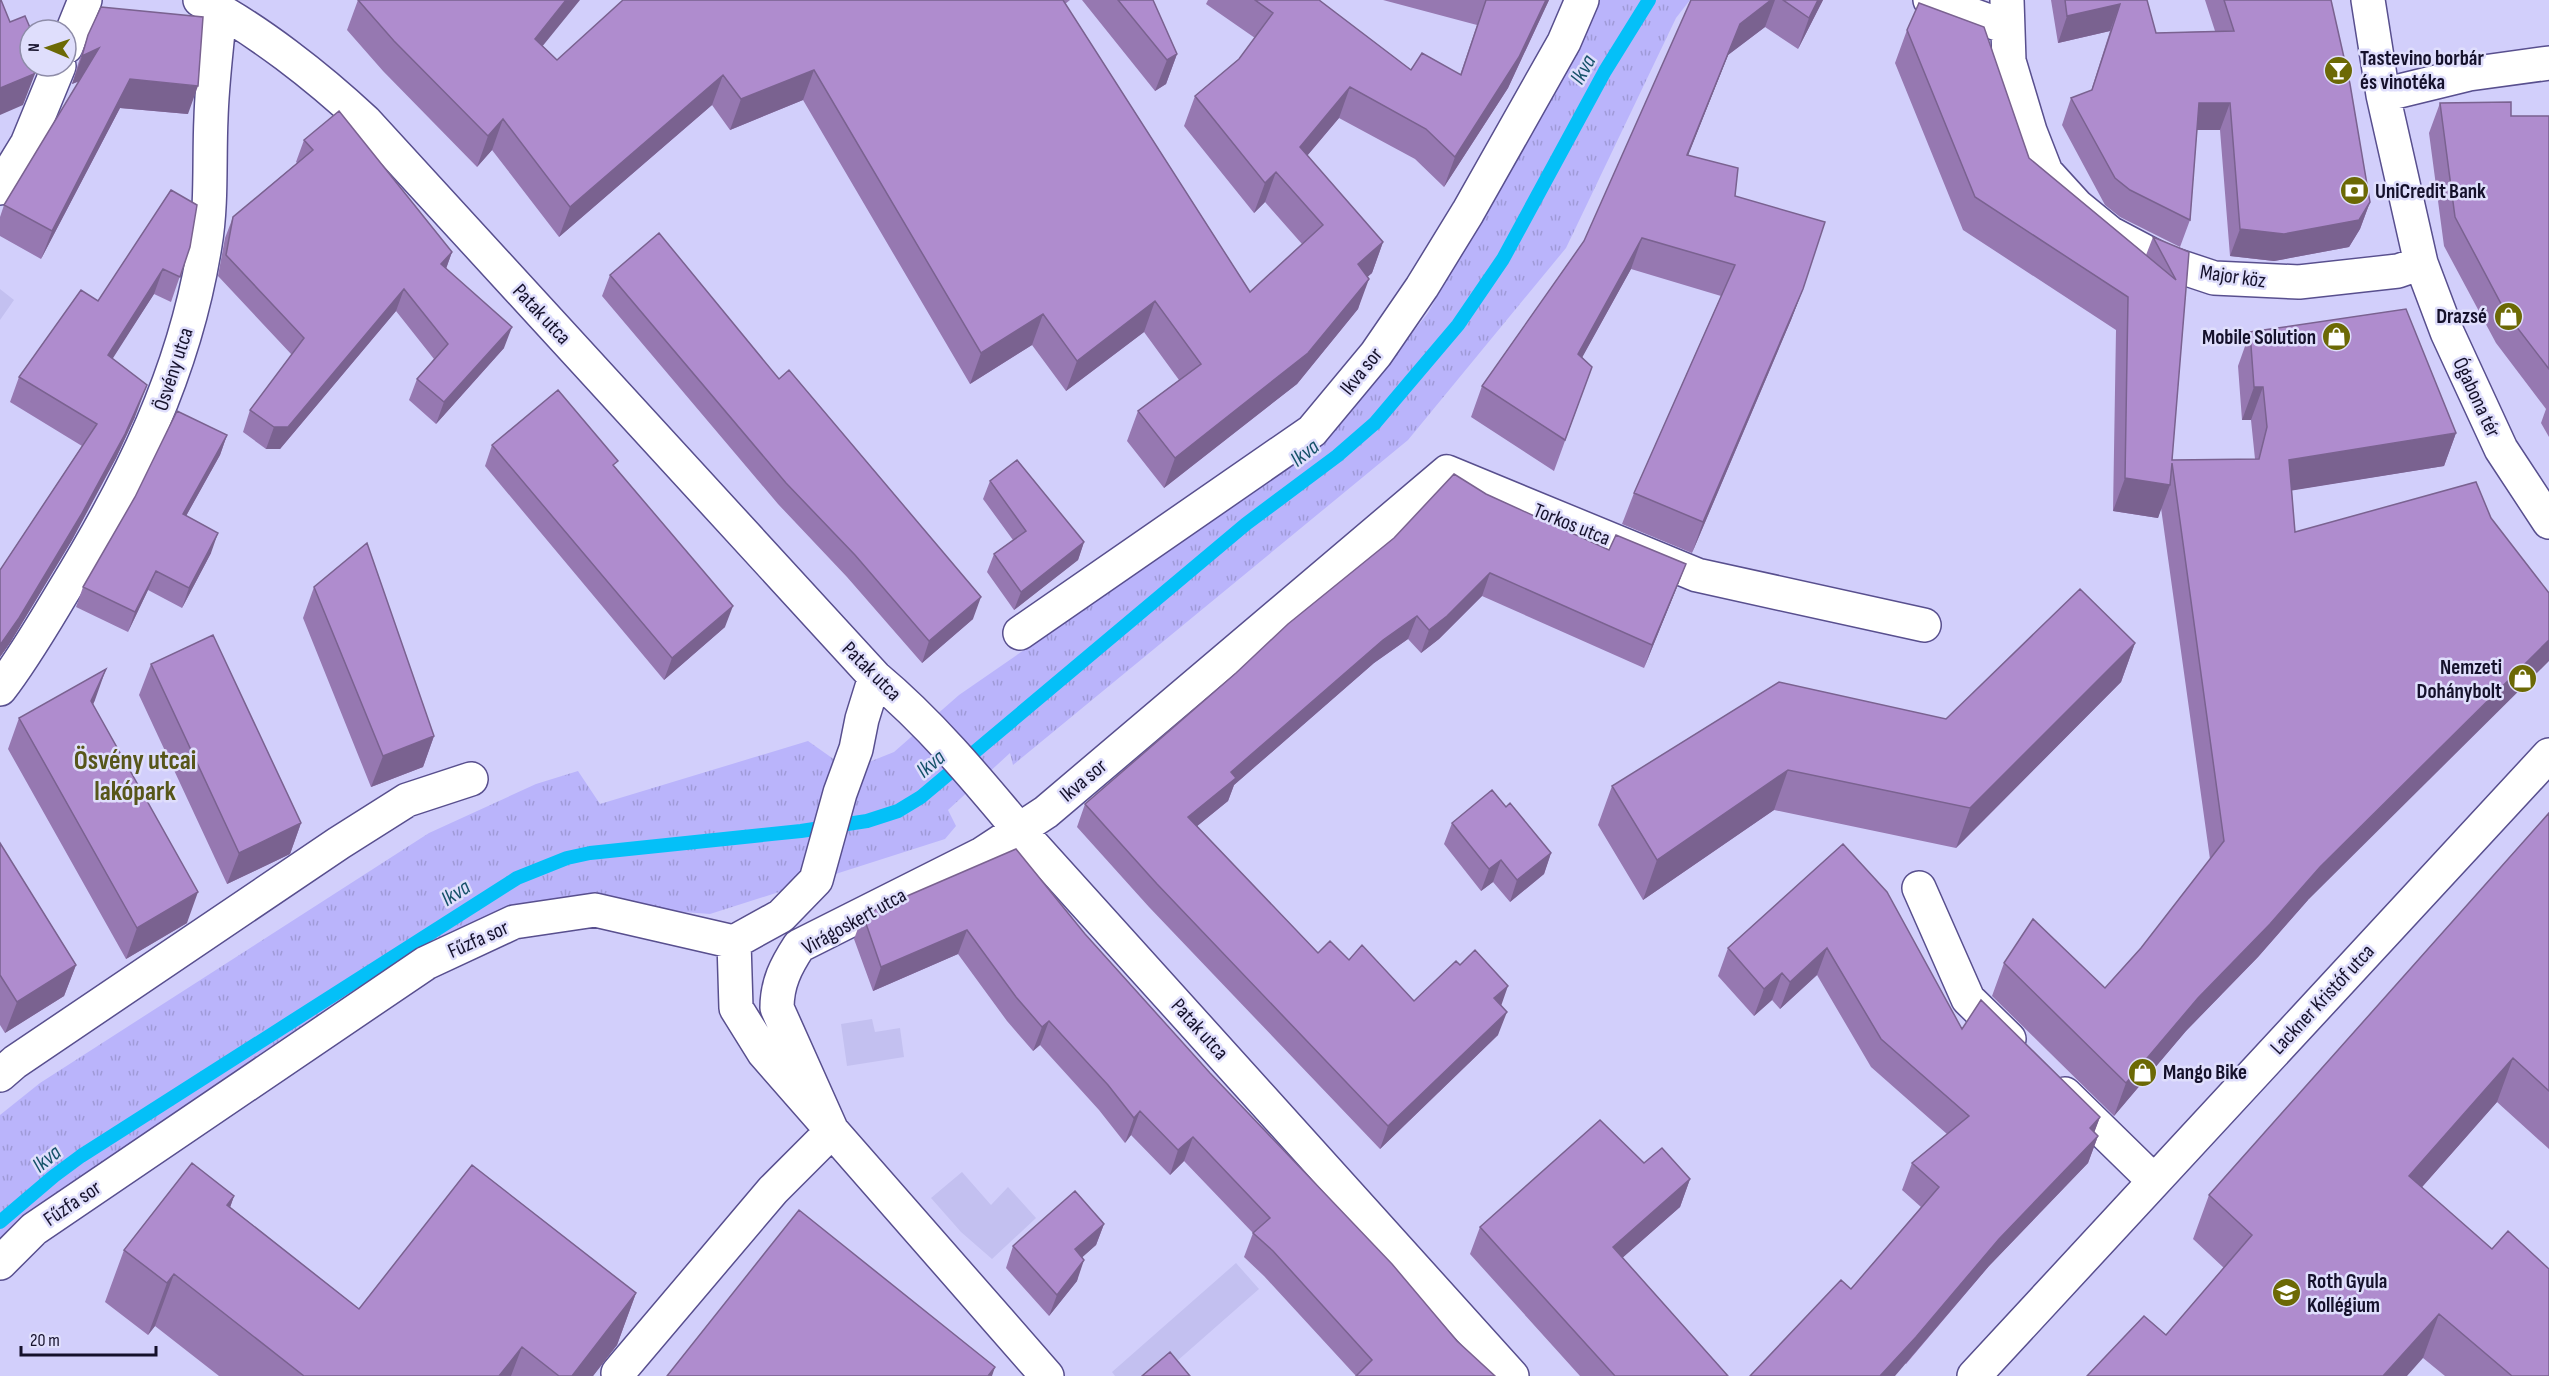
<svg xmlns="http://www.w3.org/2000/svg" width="2549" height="1376" font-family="'Sofia Sans Condensed',sans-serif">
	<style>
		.built { fill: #c3c0f0 }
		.grass { fill: url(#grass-tufts) }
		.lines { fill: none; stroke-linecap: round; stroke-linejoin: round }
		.stream { stroke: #04c0f8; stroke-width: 14 }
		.minor-casing { stroke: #584f8e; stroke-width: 36 }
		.minor { stroke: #fff; stroke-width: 33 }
		.wall { fill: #9678b1 }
		.shaded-wall { fill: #7a6290 }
		.building { fill: #af8cce; stroke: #7a6290; stroke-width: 1.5 }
		.labels { text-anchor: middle; stroke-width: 5; stroke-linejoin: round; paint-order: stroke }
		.poi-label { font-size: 21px; font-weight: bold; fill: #15112b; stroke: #dfdefc; text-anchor: start }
		.street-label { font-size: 21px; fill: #15112b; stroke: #dfdefc }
		.water-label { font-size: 22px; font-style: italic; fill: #165269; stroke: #dfdefc }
		.district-label { font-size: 27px; font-weight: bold; fill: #57561a; stroke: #dfdefc }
	</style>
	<defs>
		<pattern id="grass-tufts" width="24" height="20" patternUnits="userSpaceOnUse" patternTransform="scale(1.5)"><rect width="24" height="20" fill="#bab4fb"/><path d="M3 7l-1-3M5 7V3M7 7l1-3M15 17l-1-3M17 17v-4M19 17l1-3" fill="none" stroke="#9f9ad7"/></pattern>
	</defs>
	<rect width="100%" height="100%" fill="#d2cffb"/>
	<!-- built -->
	<path class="built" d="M0 289 14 300 0 320Z
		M872 1019 875 1032 900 1028 904 1057 847 1066 841 1024Z
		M962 1172 991 1205 1008 1187 1036 1218 992 1259 961 1232 931 1198Z
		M1236 1263 1259 1289 1160 1376H1115L1112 1372Z"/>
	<!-- grass -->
	<path class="grass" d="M1598 0H1690L1676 18 1566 248 1408 440 1013 765 1010 753 948 810 956 826 945 839 710 914 581 904 503 921 0 1266V1115L40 1083 429 833 536 784 578 771 600 804 808 741 849 770 894 752 959 695 1326 441 1428 313Z"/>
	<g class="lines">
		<!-- stream -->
		<path class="stream" d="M0 1222 54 1176 81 1156 517 878 567 858 590 853 801 831 867 821 898 811 921 797 1246 524 1337 456 1375 423 1458 325 1503 259 1605 71 1649 0"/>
		<defs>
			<path id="minor" d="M200 0C256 28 319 78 365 121L875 677C929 722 975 777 1020 831L1512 1376
				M1930 0 2006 27
				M2007 0 2009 61 2030 131 2046 172 2077 206 2110 233 2163 261 2214 278 2299 282 2398 271 2421 263
				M2368 0 2383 95 2421 263 2447 332 2501 449 2549 522
				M66 47 85 0
				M2383 95 2469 74 2549 63
				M0 188 27 144 59 66
				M1020 633 1312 431 1376 354 1422 287 1468 212 1564 42 1582 0
				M0 689C24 658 44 623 64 590 131 481 185 372 205 245 212 204 209 159 211 118 212 82 217 46 220 10
				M1919 888 1968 999 2009 1039
				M734 942 736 1008 764 1053 1047 1376
				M0 1075 15 1062 339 843 407 800 471 779
				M2065 1094 2154 1181
				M832 1131 777 1008C777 983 786 966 799 946L982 854 1046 812 1447 472 1697 575 1924 625
				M0 1263 34 1229 426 963 514 922 595 910 734 942 781 916 816 880 840 793 856 749 862 719 875 677
				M618 1373 773 1190 832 1131
				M1974 1376 2549 755"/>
		</defs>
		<!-- minor casing -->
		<use href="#minor" class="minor-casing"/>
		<!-- minor -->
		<use href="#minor" class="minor"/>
	</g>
	<!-- wall -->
	<path class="wall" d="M358 0 543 46 557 60 623 0H1070L1065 4 1250 292 1302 244 1265 202 1254 213 1184 126 1195 96 1239 59 1255 38 1206 4 1208 0H1319L1411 70 1460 75 1477 25 1383 0H1549L1508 88 1444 187 1415 159 1339 118 1307 156 1383 242 1372 273 1367 277 1358 309 1297 384 1164 488 1127 441 1138 411 1179 380 1144 332 1066 391 1032 345 970 384 803 100 730 130 712 105 559 237 492 150 477 167 383 71 347 30Z
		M1082 0H1153L1177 54 1166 84 1155 91Z
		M1691 0H1823L1798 49 1765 27 1728 55 1688 155 1735 196 1803 289 1791 320 1692 553 1622 524 1634 493 1721 296 1631 269 1582 357 1592 367 1554 471 1471 417 1482 386 1584 241Z
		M2051 0H2147L2156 33 2215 31 2205 0H2331L2370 202 2360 229 2349 247 2274 261 2230 256 2220 130H2197L2190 220 2180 247 2120 217 2105 205 2062 125 2071 98 2091 91 2110 31 2058 43Z
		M1907 30 2029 158 2146 255 2153 237 2189 252 2172 460 2255 459 2251 420H2242L2238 366 2250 332 2456 433 2444 466 2292 490 2308 900 2258 957 2186 1031 2114 1116 1992 996 2004 963 2105 988 2141 948 2210 859 2161 508 2158 518 2113 511 2116 330 1963 230 1895 63Z
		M88 35 188 114 120 108 41 259 0 236V217L4 205 80 81 72 84 78 64Z
		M2440 103 2511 116H2549V437L2541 423 2546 409 2496 343 2444 246 2429 133Z
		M304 140 452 252 446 269 504 348 436 424 409 400 417 379 434 359 396 311 280 449H266L243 432 250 410 292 355 218 276 225 238 233 217 297 163 296 162Z
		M190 247 171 302 154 294 112 358 135 417 116 458 72 540 10 643 0 657V570L82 446 10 402 19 377 98 301Z
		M610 275 973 619 922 663 847 577 778 504 602 296Z
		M227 435 220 455 186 516 211 553 182 608 148 590 128 632 76 607 83 587Z
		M492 445 725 627 664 680 485 466Z
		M990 481 1084 542 1078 560 1014 610 987 572 994 554 1013 540 983 499Z
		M1486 494 1609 550 1686 564 1677 587 1644 668 1482 596 1439 639 1421 653 1408 639 1374 663 1234 785 1228 801 1197 826 1318 953 1349 960 1414 1001 1501 1006 1498 1035 1380 1149 1149 907 1077 827 1085 804Z
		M314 587 434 736 423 767 371 787 303 618Z
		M2135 643 2121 682 1956 848 1774 810 1643 900 1598 825 1612 786 1946 719Z
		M151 664 301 823 290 854 227 884 139 695Z
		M95 700 93 704 187 923 126 959 8 749 19 718Z
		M1506 807 1551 853 1544 874 1510 902 1493 882 1481 891 1444 844 1452 823Z
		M2549 813V1149L2497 1102 2422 1187 2549 1376H2445L2423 1358 2166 1335 2224 1268 2193 1239 2209 1195Z
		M0 843 76 965 64 996 5 1033 0 1025Z
		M1843 844 1962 1029 2100 1117 2094 1132 2098 1136 2088 1163 1989 1266 1906 1364 1851 1289 1921 1207 1902 1190 1912 1163 1947 1134 1871 1067 1817 975 1780 1009 1772 1000 1754 1016 1718 976 1728 948Z
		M863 915 1085 934 1210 1073 1457 1341 1356 1376 1264 1276 1244 1257 1253 1233 1184 1161 1170 1175 1131 1135 1125 1143 1099 1110 1040 1045 1033 1051 1007 1021 958 954 873 991 854 939Z
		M1644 1163 1690 1179 1680 1207 1622 1258 1728 1376H1580L1470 1254 1480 1227Z
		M234 1196 230 1207 359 1309 636 1293 617 1345 593 1376H219L155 1326 148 1335 105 1302 124 1250Z
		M1104 1224 1096 1245 1082 1257 1077 1281 1049 1316 1006 1268 1013 1246Z"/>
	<!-- shaded-wall -->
	<path class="shaded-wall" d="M566 0H580L524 69 535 39Z
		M1546 0H1549L1508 88 1444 187 1455 157Z
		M1771 0H1775L1765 27 1728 55 1676 186 1687 155 1740 24Z
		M1818 0H1823L1798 49 1809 18Z
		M2120 4 2110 31 2058 43 2067 16Z
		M99 48 89 77 72 84 82 56Z
		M1177 54 1166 84 1155 91 1167 60Z
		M38 66 23 105 0 115V88Z
		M814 70 803 100 730 130 741 99Z
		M723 75 712 105 559 237 570 207Z
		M130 79 198 86 188 114 120 108 41 259 52 231Z
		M1350 87 1339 118 1289 177 1300 147Z
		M2199 103H2230L2220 130H2190Z
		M503 119 492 150 477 167 488 136Z
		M1276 172 1265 202 1254 213 1265 183Z
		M2370 202 2360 229 2349 247 2274 261 2230 256 2240 229Z
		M1642 238 1631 269 1567 385 1578 354Z
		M1383 242 1372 273 1347 295 1358 264Z
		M452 252 444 274 441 264Z
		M163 269 154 294 99 380 108 355Z
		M1369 279 1358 309 1297 384 1164 488 1175 458Z
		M404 289 396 311 280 449H266L274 427Z
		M1803 289 1791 320 1692 553 1703 522Z
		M1155 301 1144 332 1066 391 1077 361Z
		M1043 314 1032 345 970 384 981 353Z
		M512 327 504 348 436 424 444 402Z
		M147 385 135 417 116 458 72 540 10 643 0 657V645Z
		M2254 387H2263L2251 420H2242Z
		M2456 433 2444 466 2277 493 2289 460Z
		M227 435 220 455 176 534 183 514Z
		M2125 478 2170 485 2158 518 2113 511Z
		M218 533 211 553 182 608 189 588Z
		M1084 542 1078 560 1014 610 1021 592Z
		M1686 564 1677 587 1644 668 1652 645Z
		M156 571 148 590 128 632 135 612Z
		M1490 573 1482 596 1439 639 1421 653 1429 630Z
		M981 597 973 619 922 663 929 641Z
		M733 606 725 627 664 680 672 658Z
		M1417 616 1408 639 1374 663 1234 785 1228 801 1180 840 1188 817 1231 772 1383 640Z
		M2549 640V661L2308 900 2258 957 2186 1031 2114 1116 2126 1083 2198 998 2320 867Z
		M2135 643 2121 682 1956 848 1970 808Z
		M106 669 95 700 80 732 91 701Z
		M434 736 423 767 371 787 383 756Z
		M1788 770 1774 810 1643 900 1657 860Z
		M301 823 290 854 227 884 239 853Z
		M1551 853 1544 874 1510 902 1517 880Z
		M1501 860 1493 882 1481 891 1489 869Z
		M198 892 187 923 126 959 137 928Z
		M967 930 958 954 873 991 881 967Z
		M1827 948 1817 975 1780 1009 1790 982Z
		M76 965 64 996 5 1033 17 1002Z
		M1782 973 1772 1000 1754 1016 1764 989Z
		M1508 986 1500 1009 1494 998Z
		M1507 1012 1498 1035 1380 1149 1388 1126Z
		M1049 1021 1040 1045 1033 1051 1042 1027Z
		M2513 1058 2497 1102 2393 1220 2409 1176Z
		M1140 1111 1131 1135 1125 1143 1134 1118Z
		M2100 1117 2090 1144 2098 1136 2088 1163 1989 1266 1895 1376H1880Z
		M1193 1137 1184 1161 1170 1175 1178 1150Z
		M1690 1179 1680 1207 1603 1275 1613 1247Z
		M234 1196 216 1248 227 1205Z
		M1104 1224 1096 1245 1067 1271 1075 1249Z
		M1084 1260 1077 1281 1049 1316 1057 1295Z
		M174 1274 155 1326 148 1335 167 1283Z
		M636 1293 617 1345 593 1376H572Z
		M2439 1314 2423 1358 2407 1376H2383Z
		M522 1347 511 1376H499Z
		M995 1367 992 1376H988Z"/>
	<!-- building -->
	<path class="building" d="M0 0H1L10 22 25 16 31 30H30V66H37L34 74 0 88Z
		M358 0H566L535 39 557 60 623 0H1063L1250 292 1323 225 1276 172 1265 183 1195 96 1239 59 1273 13 1255 0H1319L1411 70 1422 53 1461 75 1486 0H1546L1519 57 1455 157 1426 129 1350 87 1300 147 1383 242 1358 264 1369 279 1308 353 1175 458 1138 411 1201 364 1155 301 1077 361 1043 314 981 353 814 70 741 99 723 75 570 207 503 119 488 136 394 41Z
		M1118 0H1153L1177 54 1167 60Z
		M1691 0H1771L1740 24 1687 155 1738 168 1735 196 1825 222 1803 289 1703 522 1634 493 1735 265 1642 238 1578 354 1592 367 1565 440 1482 386 1584 241Z
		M1783 0H1818L1809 18Z
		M2065 0H2147L2156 33 2234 31 2224 0H2331L2350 84 2370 202 2359 220 2284 234 2240 229 2230 103H2199L2190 220 2130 190 2115 178 2071 98 2092 90 2120 4 2067 16Z
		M1919 3 1984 27 2029 158 2176 280 2153 237 2189 252 2172 460 2259 459 2267 427 2263 387H2254L2250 332 2406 309 2456 433 2289 460 2295 532 2476 482 2491 518 2549 593V640L2320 867 2270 924 2198 998 2126 1083 2004 963 2033 919 2105 988 2141 948 2224 841 2172 463 2170 485 2125 478 2128 297 1975 197 1907 30Z
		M101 7 203 17 198 86 130 79 52 231 4 205 99 48 82 56 88 35Z
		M2511 102V116H2549V369L2506 313 2455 217 2440 103Z
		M339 111 452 252 441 264 512 327 444 402 417 379 448 344 404 289 288 427H274L250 410 304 338 226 255 233 217 313 150 304 140Z
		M171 190 197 205 190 247 180 277 163 269 108 355 147 385 125 434 81 515 19 618 0 645V570L97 424 19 377 81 290 98 301Z
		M659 233 779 379 789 370 981 597 929 641 855 555 786 483 610 275Z
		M558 390 618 461 613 465 733 606 672 658 492 445Z
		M177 411 227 435 183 514 218 533 189 588 156 571 135 612 83 587 135 497Z
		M1017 460 1084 542 1021 592 994 554 1026 531 990 481Z
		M1454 474 1486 494 1609 550 1616 535 1686 564 1652 645 1490 573 1447 616 1429 630 1417 616 1383 640 1231 772 1236 778 1188 817 1318 953 1330 941 1349 960 1362 945 1414 1001 1456 961 1460 965 1475 950 1508 986 1494 998 1507 1012 1388 1126 1157 884 1085 804 1236 673 1288 624 1394 538Z
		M367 543 434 736 383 756 314 587Z
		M2080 589 2135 643 1970 808 1788 770 1657 860 1612 786 1779 682 1946 719Z
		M213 635 301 823 239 853 151 664Z
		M106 669 91 701 198 892 137 928 19 718Z
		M1492 790 1506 807 1510 803 1551 853 1517 880 1501 860 1489 869 1452 823Z
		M2549 813V1091L2513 1058 2409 1176 2492 1249 2508 1231 2549 1269V1376H2512L2439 1314 2383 1376H2087L2144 1316 2166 1335 2252 1235 2209 1195Z
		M0 843 76 965 17 1002 0 975Z
		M1843 844 1887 892 1962 1029 1981 1000 2100 1117 2090 1128 2098 1136 1999 1239 1916 1337 1880 1376H1750L1841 1280 1851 1289 1939 1187 1912 1163 1969 1116 1881 1039 1827 948 1790 982 1782 973 1764 989 1728 948Z
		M1016 849 1085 934 1210 1073 1392 1264 1457 1341 1495 1376H1356L1372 1360 1273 1251 1253 1233 1270 1218 1193 1137 1178 1150 1140 1111 1134 1118 1108 1085 1049 1021 1042 1027 1016 997 967 930 881 967 863 915Z
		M1600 1120 1644 1163 1662 1148 1690 1179 1613 1247 1728 1376H1615L1480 1227Z
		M192 1163 234 1196 227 1205 359 1309 472 1165 636 1293 572 1376H559L522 1347 499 1376H304L174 1274 167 1283 124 1250Z
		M1075 1191 1104 1224 1075 1249 1084 1260 1057 1295 1013 1246Z
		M799 1210 995 1367 988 1376H667Z
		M1170 1352 1190 1376H1142Z"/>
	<!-- icons -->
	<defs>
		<symbol id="bar-disc" viewBox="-11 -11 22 22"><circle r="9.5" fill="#6c6905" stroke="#dfdefc"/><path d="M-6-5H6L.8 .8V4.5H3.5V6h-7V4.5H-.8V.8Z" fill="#fff"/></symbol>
		<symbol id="bank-disc" viewBox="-11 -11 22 22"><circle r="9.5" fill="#6c6905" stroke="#dfdefc"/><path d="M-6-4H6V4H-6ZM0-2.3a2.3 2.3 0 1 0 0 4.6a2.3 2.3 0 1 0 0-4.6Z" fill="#fff"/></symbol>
		<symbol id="shop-disc" viewBox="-11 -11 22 22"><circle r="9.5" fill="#6c6905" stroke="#dfdefc"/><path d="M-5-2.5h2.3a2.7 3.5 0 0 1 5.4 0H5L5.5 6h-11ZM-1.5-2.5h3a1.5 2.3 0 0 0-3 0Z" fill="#fff"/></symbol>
		<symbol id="school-disc" viewBox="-11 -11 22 22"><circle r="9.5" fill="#6c6905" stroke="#dfdefc"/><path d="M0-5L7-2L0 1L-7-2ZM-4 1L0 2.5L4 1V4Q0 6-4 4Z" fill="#fff"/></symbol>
	</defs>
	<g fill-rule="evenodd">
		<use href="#bar-disc" x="2322" y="54" width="33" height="33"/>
		<use href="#bank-disc" x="2338" y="174" width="33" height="33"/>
		<use href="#shop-disc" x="2492" y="300" width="33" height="33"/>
		<use href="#shop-disc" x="2320" y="320" width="33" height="33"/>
		<use href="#shop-disc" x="2506" y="662" width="33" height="33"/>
		<use href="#shop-disc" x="2126" y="1056" width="33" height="33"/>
		<use href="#school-disc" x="2270" y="1276" width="33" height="33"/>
	</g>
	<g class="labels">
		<!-- poi labels -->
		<g class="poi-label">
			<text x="2360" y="65">Tastevino borbár<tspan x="2360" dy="24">és vinotéka</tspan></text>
			<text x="2375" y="198">UniCredit Bank</text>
			<text x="2487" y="323" text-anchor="end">Drazsé</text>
			<text x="2316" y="344" text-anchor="end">Mobile Solution</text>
			<text x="2502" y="674" text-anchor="end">Nemzeti<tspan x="2502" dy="24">Dohánybolt</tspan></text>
			<text x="2163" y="1079">Mango Bike</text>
			<text x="2307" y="1288">Roth Gyula<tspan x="2307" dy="24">Kollégium</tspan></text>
		</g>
		<!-- street labels -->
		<g class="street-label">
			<text transform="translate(2233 276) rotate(8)" y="7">Major köz</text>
			<text transform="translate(542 314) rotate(47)" y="7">Patak utca</text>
			<text transform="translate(173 369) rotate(-72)" y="7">Ösvény utca</text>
			<text transform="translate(1361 371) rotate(-51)" y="7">Ikva sor</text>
			<text transform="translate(2477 397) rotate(65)" y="7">Ógabona tér</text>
			<text transform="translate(1572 524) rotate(22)" y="7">Torkos utca</text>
			<text transform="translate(872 671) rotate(45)" y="7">Patak utca</text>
			<text transform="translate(1083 780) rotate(-40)" y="7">Ikva sor</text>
			<text transform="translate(854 921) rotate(-29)" y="7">Virágoskert utca</text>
			<text transform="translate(478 939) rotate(-24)" y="7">Fűzfa sor</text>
			<text transform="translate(2322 999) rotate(-47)" y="7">Lackner Kristóf utca</text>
			<text transform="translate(1200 1029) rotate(48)" y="7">Patak utca</text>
			<text transform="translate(72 1203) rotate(-34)" y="7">Fűzfa sor</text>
		</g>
		<!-- water labels -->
		<g class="water-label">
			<text transform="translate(1582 69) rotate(-61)" y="8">Ikva</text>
			<text transform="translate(1304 452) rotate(-38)" y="8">Ikva</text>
			<text transform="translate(930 763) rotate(-40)" y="8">Ikva</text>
			<text transform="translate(455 892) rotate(-33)" y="8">Ikva</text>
			<text transform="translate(46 1158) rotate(-39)" y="8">Ikva</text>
		</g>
		<!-- district labels -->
		<g class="district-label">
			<text x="135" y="769">Ösvény utcai<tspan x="135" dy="31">lakópark</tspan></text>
		</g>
	</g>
	<!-- north arrow -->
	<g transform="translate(48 48) rotate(272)"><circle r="28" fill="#dfdefc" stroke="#8e8ca8" stroke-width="1.5"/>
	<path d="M0-4.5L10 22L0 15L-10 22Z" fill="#6c6905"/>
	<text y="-9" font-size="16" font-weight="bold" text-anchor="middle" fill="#15112b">N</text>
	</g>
	<!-- scale -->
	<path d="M21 1346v9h135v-9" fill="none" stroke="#15112b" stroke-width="3"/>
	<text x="30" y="1346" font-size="18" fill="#15112b" stroke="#dfdefc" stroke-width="4.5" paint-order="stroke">20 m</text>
</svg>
